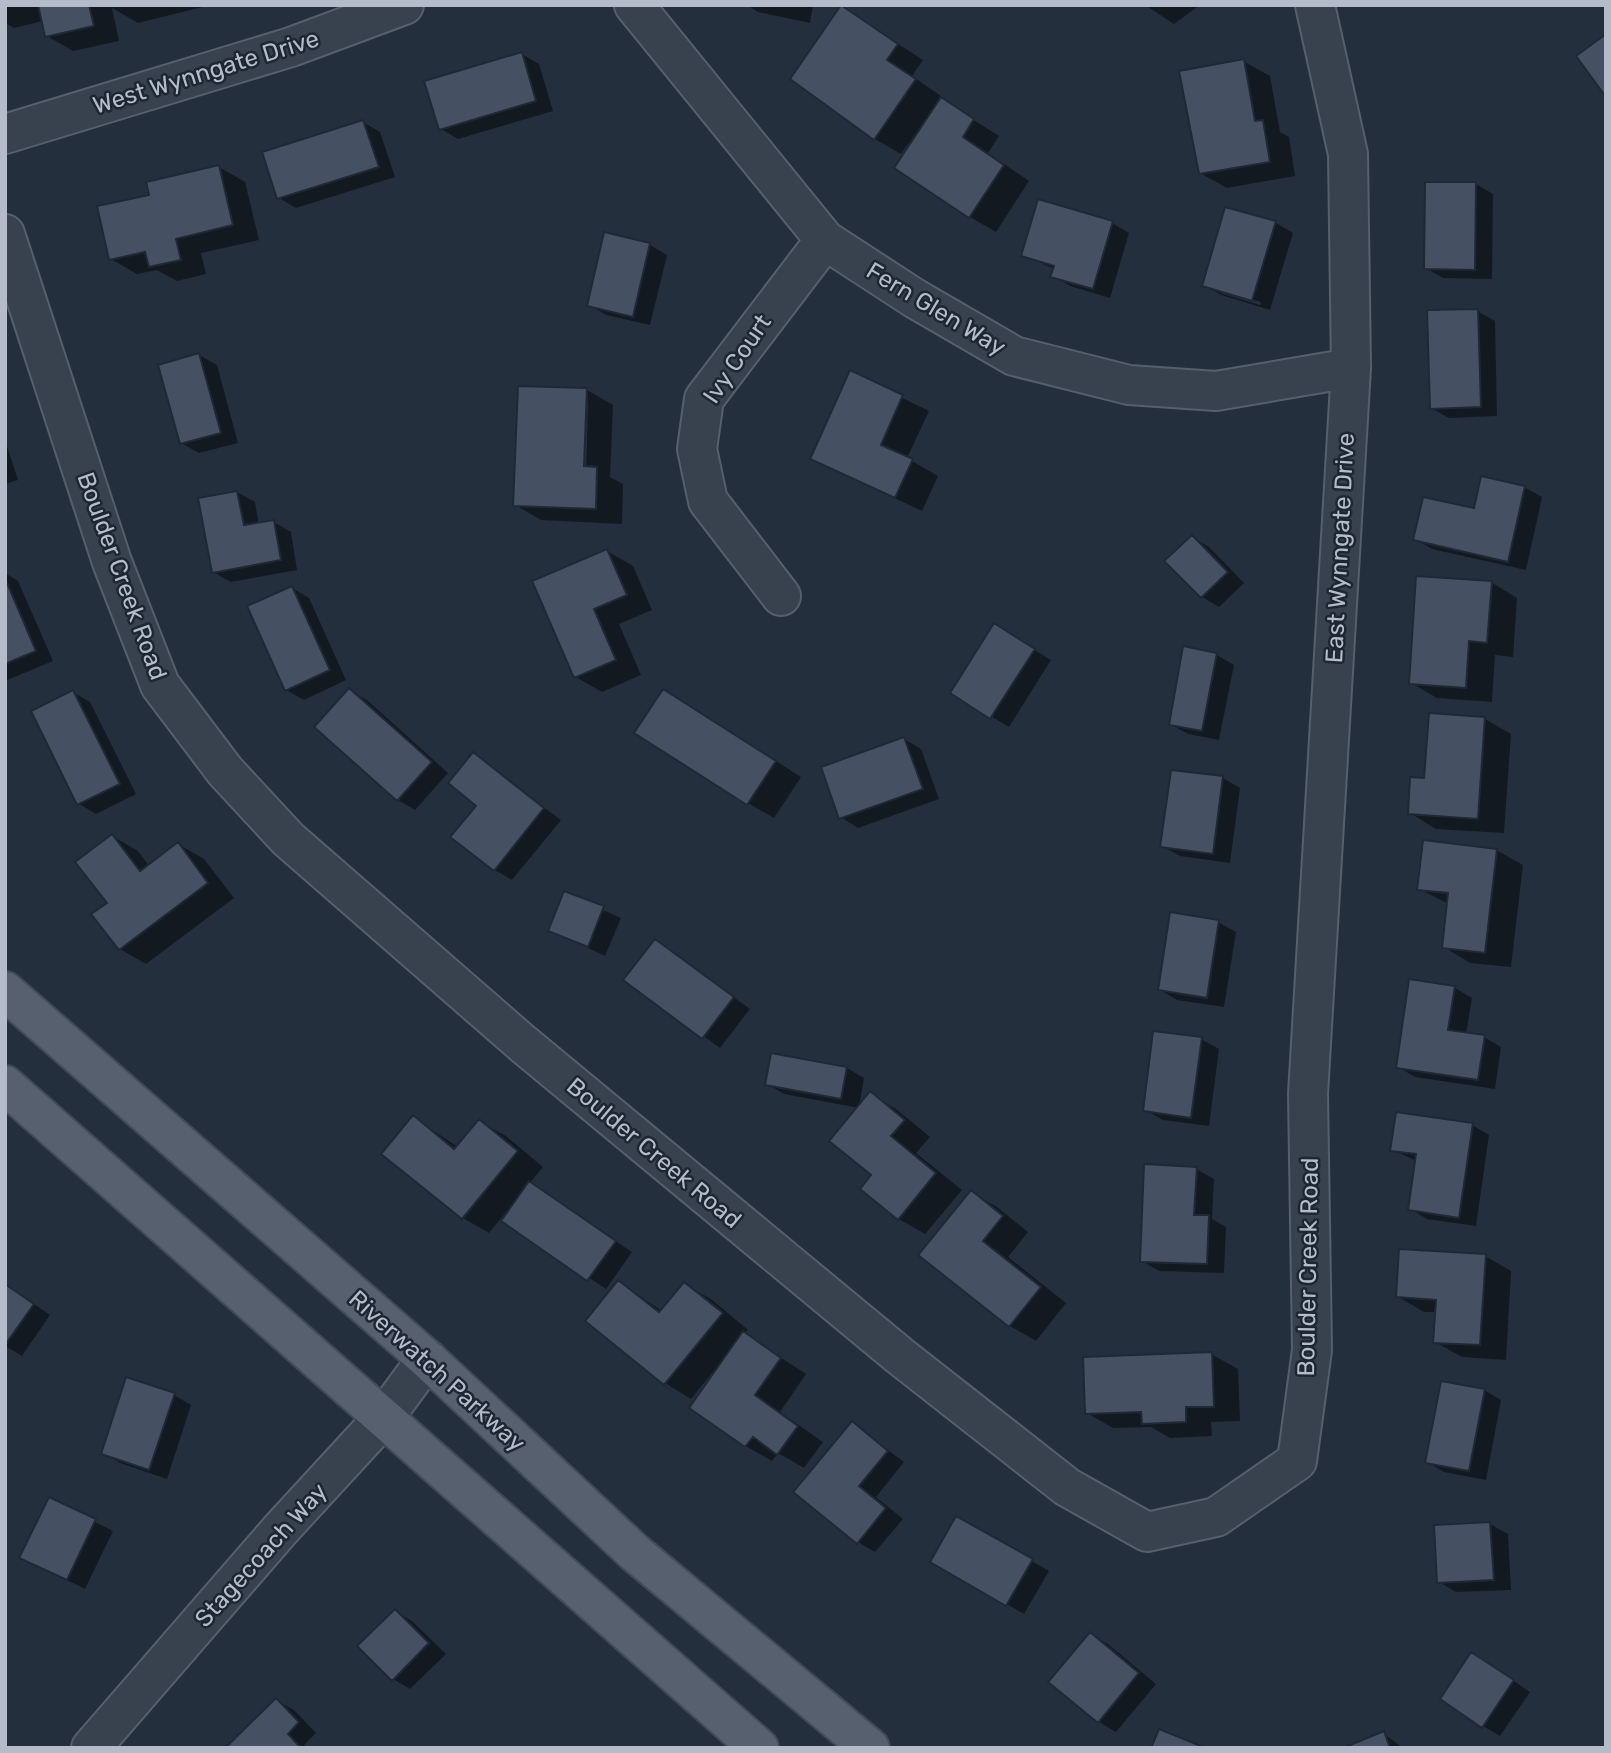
<svg xmlns="http://www.w3.org/2000/svg" width="1611" height="1753" font-family="Rubik,sans-serif">
	<style>
		.shadow { fill: #0007; fill-rule: evenodd }
		.building { fill: #455162; stroke: #1f2835; stroke-width: 2 }
		.lines { fill: none; stroke-linecap: round; stroke-linejoin: round }
		.minor-casing { stroke: #565f6c; stroke-width: 42 }
		.primary-casing { stroke: #414a57; stroke-width: 42 }
		.minor { stroke: #38414e; stroke-width: 38 }
		.primary { stroke: #56606e; stroke-width: 38 }
		.labels { text-anchor: middle; stroke-width: 5; stroke-linejoin: round; paint-order: stroke }
		.street-label { font-size: 24px; fill: #b4bcc9; stroke: #1d2633 }
	</style>
	<rect width="100%" height="100%" fill="#242f3e"/>
	<!-- shadow -->
	<path class="shadow" d="M5 5H211L138 23 112 8 119 41 73 51 47 36 43 21 14 28 5 23Z
		M747 5H813L810 23 758 12Z
		M1145 5H1200L1174 24Z
		M841 7 923 60 912 76 941 96 939 98 999 136 988 153 1029 181 996 232 970 217 916 137 914 136 901 154 875 139 792 78Z
		M522 54 539 64 553 111 458 139 441 129Z
		M1243 61 1270 76 1280 132 1289 137 1295 176 1227 188 1200 173Z
		M363 122 380 132 395 177 296 208 279 198Z
		M219 167 245 182 259 240 201 253 206 274 177 281 157 270 137 274 111 259Z
		M1476 184 1493 194 1492 279 1443 278 1426 268Z
		M1226 209 1276 223 1293 233 1270 310 1221 295 1204 285ZM1220 290 1261 302 1260 305 1220 293Z
		M1112 223 1129 233 1110 298 1070 286 1052 276 1054 269 1023 255Z
		M605 234 650 245 667 255 650 325 606 315 589 305Z
		M1477 311 1495 321 1497 416 1449 418 1431 408Z
		M199 355 217 365 238 443 199 453 181 443Z
		M851 373 929 411 907 458 938 476 922 511 812 459Z
		M587 390 613 405 610 477 623 484 622 524 541 520 515 505ZM585 401H588L586 475H582Z
		M5 440 18 480 5 484Z
		M1524 487 1542 497 1526 570 1432 549 1415 539Z
		M237 492 255 502 259 525 274 522 291 532 297 570 231 582 213 572Z
		M1192 537 1209 547 1244 583 1219 607 1202 597Z
		M607 551 633 566 652 610 619 624 641 675 602 692 576 677Z
		M5 573 18 581 53 661 5 681Z
		M1491 582 1517 598 1513 657 1495 655 1492 702 1437 698 1411 683Z
		M292 588 309 598 346 680 304 700 286 690Z
		M1012 636 1051 660 1009 727 952 693Z
		M1217 655 1234 665 1219 740 1188 734 1170 724Z
		M349 690 367 700 448 773 415 810 398 800Z
		M73 692 90 702 136 794 96 814 79 804Z
		M690 706 801 777 774 818 748 803Z
		M1485 719 1511 734 1504 833 1436 829 1410 813 1425 780Z
		M904 739 921 749 939 799 858 828 841 817Z
		M473 755 561 820 512 880 495 870Z
		M1172 772 1223 778 1240 788 1230 863 1180 856 1162 846Z
		M112 836 138 851 149 866 178 844 204 859 234 898 146 964 120 949 109 903Z
		M1496 850 1523 865 1511 967 1470 963 1444 947 1449 904 1419 889Z
		M565 893 621 918 605 956 550 930Z
		M1218 922 1236 932 1224 1007 1177 1000 1160 990Z
		M656 941 750 1009 720 1048 626 980Z
		M1455 988 1472 998 1466 1034 1484 1037 1501 1047 1495 1089 1415 1077 1398 1067Z
		M1201 1039 1219 1049 1209 1126 1163 1120 1145 1110Z
		M847 1068 864 1078 859 1108 870 1094 896 1109 930 1137 916 1153 962 1190 925 1234 899 1219 874 1175 859 1108 784 1094 767 1084Z
		M413 1117 458 1147 479 1121 506 1136 543 1167 529 1184 632 1252 606 1289 503 1221 509 1213 507 1211 489 1233 463 1218Z
		M1472 1125 1489 1135 1476 1226 1427 1219 1410 1209 1417 1161 1392 1150Z
		M1196 1169 1214 1179 1212 1219 1226 1227 1224 1273 1159 1271 1142 1261Z
		M971 1192 997 1207 1028 1232 1008 1257 1066 1303 1036 1341 1010 1326 921 1255Z
		M1485 1256 1511 1271 1506 1360 1462 1357 1435 1342 1437 1312H1424L1397 1296Z
		M619 1282 662 1311 684 1284 711 1299 748 1330 744 1334 806 1374 780 1412 823 1442 804 1468 778 1453 772 1461 746 1446 712 1373 691 1399 665 1383 587 1321Z
		M5 1284 50 1315 22 1356 5 1346Z
		M1211 1354 1238 1369 1240 1421 1211 1422 1212 1436 1170 1438 1151 1427 1113 1428 1087 1413Z
		M1484 1390 1501 1400 1486 1480 1444 1472 1427 1462Z
		M174 1395 191 1405 167 1479 120 1463 103 1453Z
		M852 1423 904 1462 876 1497 903 1519 875 1552 858 1542Z
		M49 1499 113 1531 85 1589 22 1558Z
		M957 1518 1049 1571 1024 1614 932 1561Z
		M1490 1524 1508 1534 1511 1590 1456 1592 1439 1582Z
		M395 1611 412 1621 446 1654 410 1689 393 1679Z
		M1090 1634 1108 1644 1156 1684 1116 1732 1099 1722Z
		M1489 1664 1530 1692 1500 1736 1483 1726Z
		M276 1700 294 1710 316 1733 304 1745 307 1748H228Z
		M1383 1733 1403 1748H1348Z"/>
	<!-- building -->
	<path class="building" d="M38 5H89L94 26 45 37Z
		M841 5 898 44 887 60 916 79 874 140 790 79Z
		M1606 34V97L1576 56Z
		M522 52 536 101 439 130 424 81Z
		M1244 59 1255 121 1263 120 1270 162 1199 174 1179 71Z
		M941 97 974 119 963 137 1004 165 969 218 894 168Z
		M363 120 379 167 277 199 262 152Z
		M219 165 233 225 176 239 181 260 149 267 145 252 109 260 97 206 149 195 146 182Z
		M1425 182H1476L1475 270 1424 269Z
		M1038 199 1113 221 1093 289 1050 277 1054 266 1021 256Z
		M1225 207 1276 221 1252 301 1202 286Z
		M604 232 650 243 633 317 587 306Z
		M1478 309 1481 407 1430 409 1427 310Z
		M199 353 221 433 180 444 158 365Z
		M850 370 903 395 881 445 913 459 895 498 810 459Z
		M518 386 587 388 584 466 597 467 596 509 513 506Z
		M1481 476 1525 486 1508 562 1413 540 1423 497 1474 508Z
		M237 491 244 525 274 520 281 560 212 573 198 498Z
		M1192 535 1228 572 1201 598 1164 561Z
		M607 549 627 595 594 609 616 660 574 678 532 581Z
		M1416 576 1492 581 1487 643 1469 641 1466 688 1409 684Z
		M5 578 36 651 5 664Z
		M292 586 330 670 285 691 247 606Z
		M994 623 1035 649 990 719 950 693Z
		M1183 646 1217 653 1202 731 1169 725Z
		M349 688 432 762 397 801 314 727Z
		M663 689 776 761 747 805 634 733Z
		M73 690 120 784 77 805 31 711Z
		M1429 713 1485 717 1478 819 1408 814 1410 777 1424 778Z
		M904 737 923 789 839 819 821 767Z
		M473 752 544 808 494 871 450 837 476 806 448 783Z
		M1171 770 1223 776 1213 854 1160 847Z
		M112 834 140 871 178 842 208 883 119 950 91 914 107 903 75 862Z
		M1423 840 1497 849 1485 953 1442 948 1448 893 1417 890Z
		M564 891 604 906 588 947 548 931Z
		M1170 912 1219 920 1207 998 1158 990Z
		M655 939 734 997 702 1039 623 980Z
		M1409 979 1455 986 1448 1030 1485 1035 1478 1080 1396 1068Z
		M1153 1031 1202 1037 1191 1118 1143 1111Z
		M771 1053 847 1067 841 1099 765 1085Z
		M870 1091 905 1120 891 1136 936 1173 898 1220 860 1189 871 1175 829 1141Z
		M1396 1112 1473 1123 1459 1218 1408 1210 1416 1154 1390 1151Z
		M413 1115 454 1149 479 1119 518 1151 462 1219 381 1154Z
		M1144 1164 1197 1167 1194 1215H1209L1207 1264 1140 1262Z
		M529 1181 616 1241 587 1281 501 1221Z
		M971 1190 1003 1216 983 1241 1041 1287 1009 1327 918 1255Z
		M1399 1249 1486 1254 1480 1345 1433 1343 1436 1300 1396 1297Z
		M618 1280 659 1312 684 1282 723 1313 664 1385 585 1321Z
		M5 1284 34 1304 5 1345Z
		M743 1331 781 1358 755 1395 798 1426 777 1455 753 1437 745 1447 689 1408Z
		M1212 1352 1214 1407H1186V1422L1142 1424 1141 1412 1085 1414 1083 1357Z
		M126 1377 175 1393 149 1470 101 1454Z
		M1441 1381 1485 1389 1469 1471 1425 1463Z
		M852 1421 888 1451 859 1486 886 1508 857 1544 793 1492Z
		M49 1497 96 1519 67 1580 19 1558Z
		M956 1516 1033 1559 1006 1606 930 1562Z
		M1490 1522 1494 1580 1437 1583 1434 1525Z
		M395 1609 429 1643 392 1681 357 1646Z
		M1090 1632 1139 1673 1098 1723 1048 1682Z
		M1471 1652 1514 1680 1482 1728 1440 1699Z
		M276 1698 299 1722 288 1734 301 1748H225Z
		M1159 1729 1206 1748H1151Z
		M1384 1731 1390 1748H1343Z"/>
	<g class="lines">
		<defs>
			<path id="minor" d="M634 5 825 240 914 298 1014 356 1129 385 1216 391 1351 368
				M5 134 291 47 404 5
				M5 234 112 562 160 685 225 771 288 839 522 1043 900 1356 1067 1487 1147 1532 1216 1517 1297 1461 1312 1350 1308 1094 1351 368 1348 154 1315 5
				M781 596 708 501 697 449 704 399 825 240
				M91 1748 281 1529 385 1416 427 1359"/>
			<path id="primary" d="M5 991 427 1359 634 1552 870 1748
				M5 1085 759 1748"/>
		</defs>
		<!-- minor casing -->
		<use href="#minor" class="minor-casing"/>
		<!-- primary casing -->
		<use href="#primary" class="primary-casing"/>
		<!-- minor -->
		<use href="#minor" class="minor"/>
		<!-- primary -->
		<use href="#primary" class="primary"/>
	</g>
	<g class="labels">
		<!-- street labels -->
		<g class="street-label">
			<text transform="translate(206 72) rotate(-17)" y="8">West Wynngate Drive</text>
			<text transform="translate(936 309) rotate(31)" y="8">Fern Glen Way</text>
			<text transform="translate(737 359) rotate(-56)" y="8">Ivy Court</text>
			<text transform="translate(1340 548) rotate(-87)" y="8">East Wynngate Drive</text>
			<text transform="translate(122 576) rotate(70)" y="8">Boulder Creek Road</text>
			<text transform="translate(654 1153) rotate(40)" y="8">Boulder Creek Road</text>
			<text transform="translate(1308 1267) rotate(-89)" y="8">Boulder Creek Road</text>
			<text transform="translate(437 1371) rotate(42)" y="8">Riverwatch Parkway</text>
			<text transform="translate(261 1555) rotate(-48)" y="8">Stagecoach Way</text>
		</g>
	</g>
	<!-- border -->
	<rect width="1611" height="1753" fill="none" stroke="#b4bcc9" stroke-width="14"/>
</svg>
